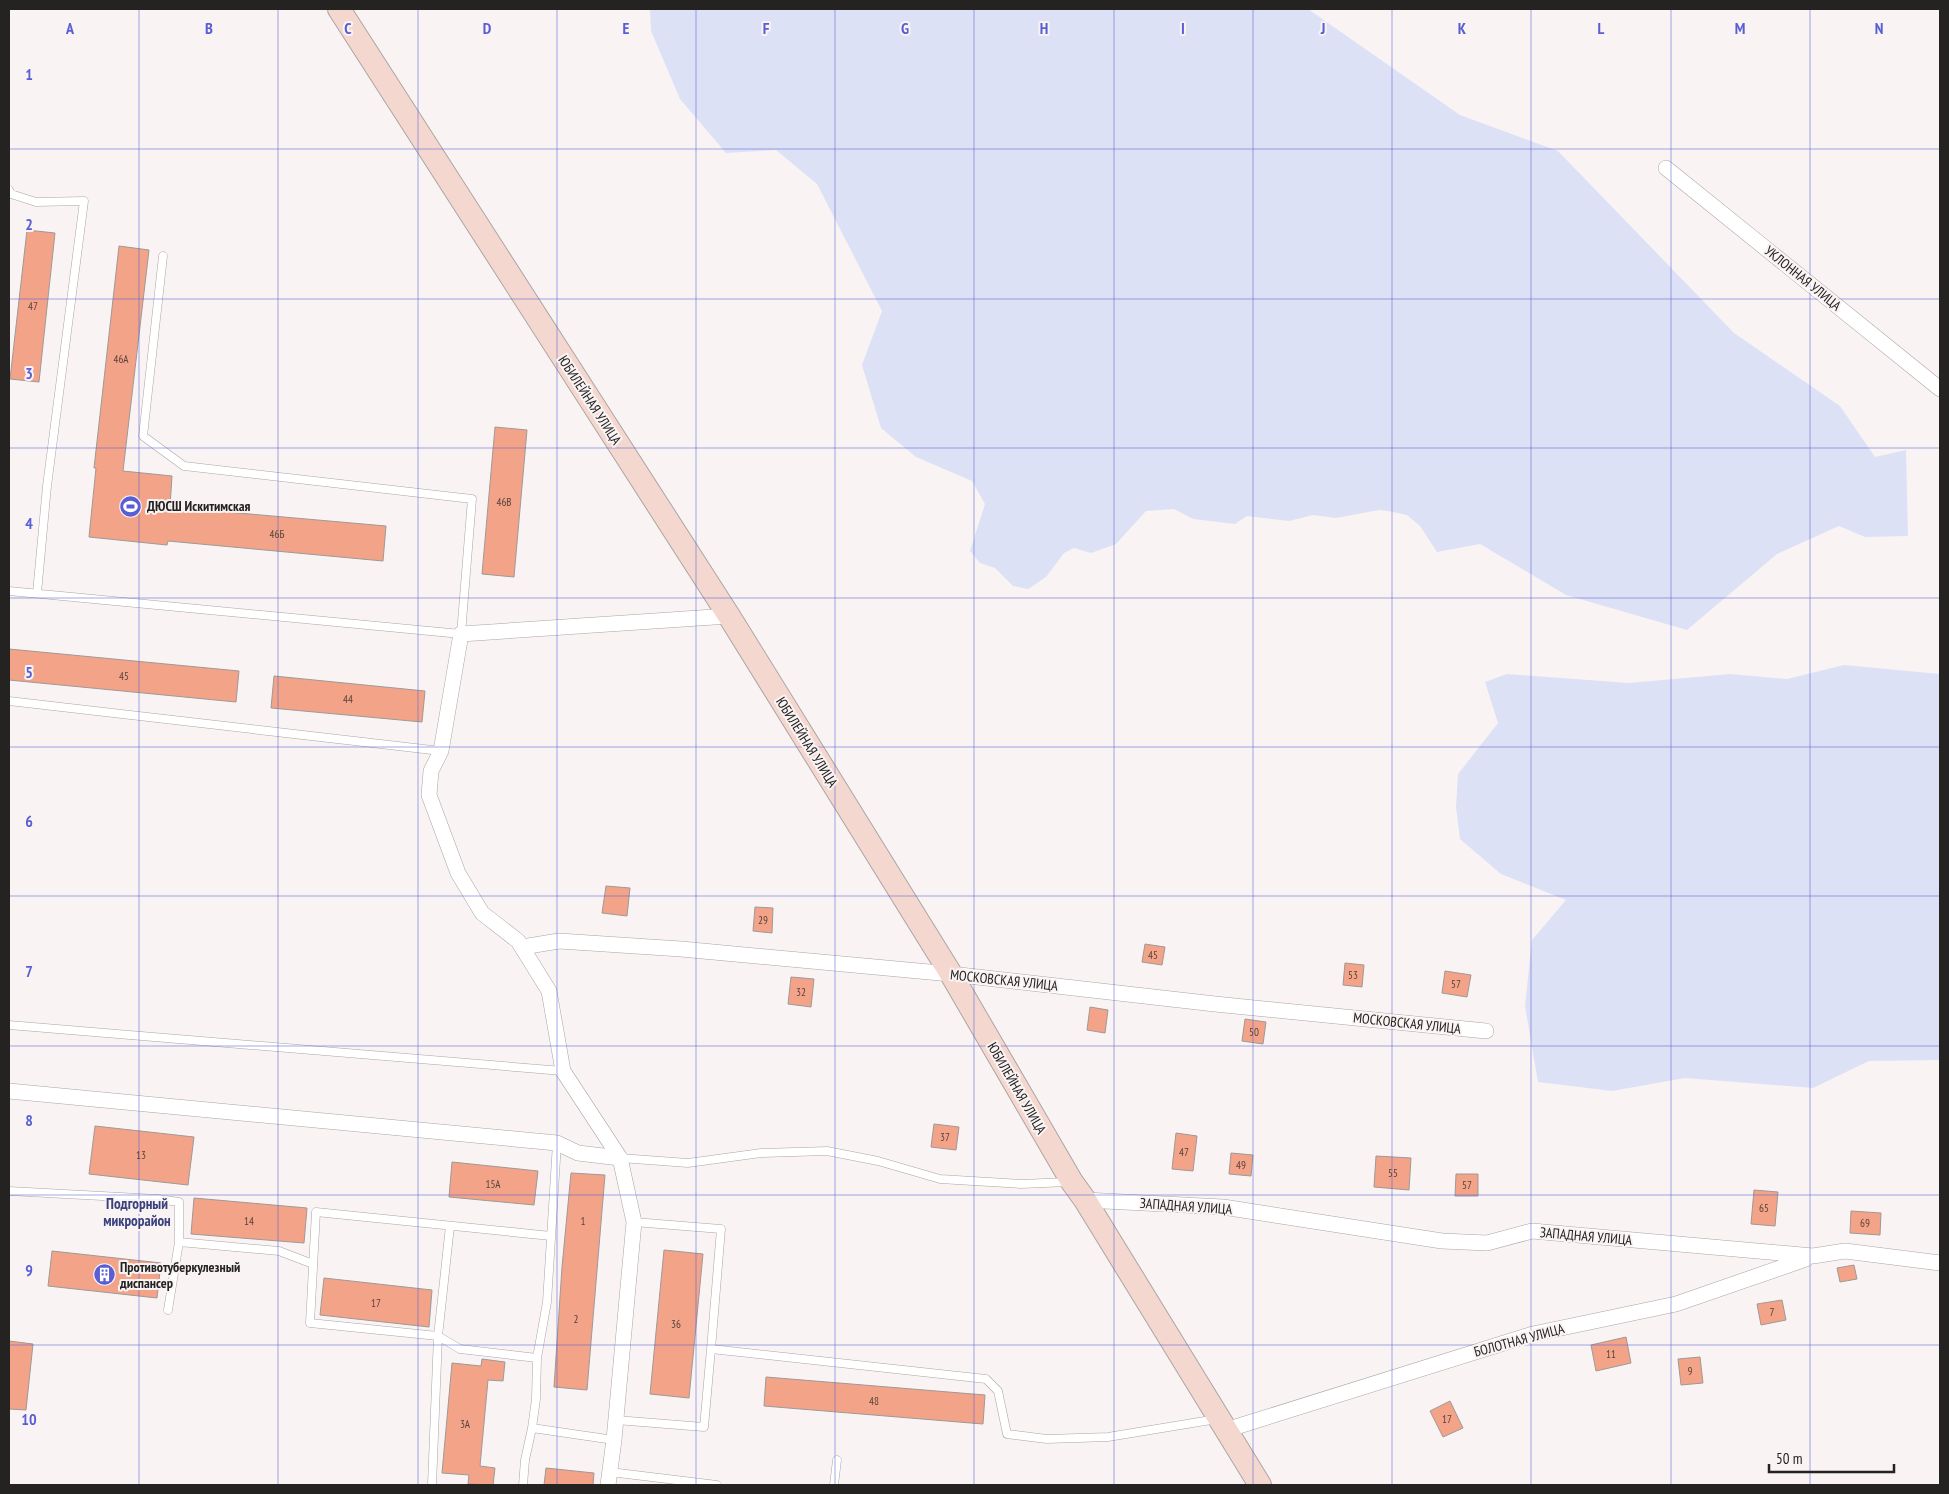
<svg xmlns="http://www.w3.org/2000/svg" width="1949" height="1494" font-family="'PT Sans Narrow',sans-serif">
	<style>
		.green { fill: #dde1f6 }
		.building { fill: #f3a388; stroke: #9e9998 }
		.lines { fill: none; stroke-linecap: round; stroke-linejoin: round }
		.lane-casing { stroke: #aaa5a4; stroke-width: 9 }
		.street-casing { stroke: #aaa5a4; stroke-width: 16 }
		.secondary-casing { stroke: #aaa5a4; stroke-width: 24 }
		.lane { stroke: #fff; stroke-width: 8 }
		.street { stroke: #fff; stroke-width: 15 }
		.secondary { stroke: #f4d8cf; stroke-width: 22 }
		.grid { fill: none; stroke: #595ed5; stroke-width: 1; stroke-opacity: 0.55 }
		.labels { text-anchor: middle; stroke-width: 4; stroke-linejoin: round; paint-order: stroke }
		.number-label { font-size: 11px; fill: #58433c }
		.street-label { font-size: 14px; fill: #252322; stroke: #f9f4f3 }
		.poi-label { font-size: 14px; font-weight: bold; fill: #252322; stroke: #f9f4f3; text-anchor: start }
		.neighbourhood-label { font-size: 15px; font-weight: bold; fill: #3b417d; stroke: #f9f4f3 }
		.grid-label { font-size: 16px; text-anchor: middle; font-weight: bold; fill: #595ed5; stroke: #f9f4f3; stroke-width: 4; stroke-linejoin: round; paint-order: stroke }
	</style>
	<rect width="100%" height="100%" fill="#f9f4f3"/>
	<!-- green -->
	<path class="green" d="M650 9H1308L1460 115 1558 151 1734 333 1840 406 1875 457 1906 450 1908 536 1865 537 1839 526 1777 554 1687 630 1566 595 1480 544 1437 552 1420 526 1407 515 1388 511 1379 510 1336 518 1313 515 1289 521 1247 516 1235 524 1193 519 1174 509 1146 511 1116 544 1091 553 1074 548 1064 553 1046 577 1028 589 1013 586 995 568 980 563 970 551 985 504 972 481 916 457 881 428 862 365 882 311 817 184 776 150 726 153 680 99 651 31Z
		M1844 665 1940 674V1060L1869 1061 1813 1088 1685 1078 1612 1091 1538 1082 1525 1006 1532 940 1566 900 1501 874 1460 839 1456 807 1458 774 1498 723 1485 682 1507 674 1629 683 1730 674 1787 679Z"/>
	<!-- building -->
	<path class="building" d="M27 230 55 233 39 382 10 379Z
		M119 246 149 250 123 471 172 476 170 507 386 526 383 561 168 541 167 545 89 537 96 468H94Z
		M495 427 527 430 514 577 482 574Z
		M9 649 239 671 236 702 9 680Z
		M274 676 425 691 422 722 271 708Z
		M606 886 630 888 627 916 602 913Z
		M755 907 773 908 772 933 753 931Z
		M1145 944 1165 947 1162 965 1142 962Z
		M1345 963 1364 965 1362 987 1343 985Z
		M1445 971 1471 975 1467 997 1442 993Z
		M791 977 814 979 811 1007 788 1004Z
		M1090 1007 1108 1010 1105 1033 1087 1030Z
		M1245 1019 1266 1022 1263 1044 1242 1041Z
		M934 1124 959 1127 956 1150 931 1147Z
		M95 1126 194 1137 188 1185 89 1174Z
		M1176 1133 1197 1136 1193 1171 1172 1169Z
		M1231 1153 1253 1155 1251 1176 1229 1174Z
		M1376 1156 1411 1158 1409 1190 1374 1187Z
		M452 1162 538 1171 534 1205 449 1197Z
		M571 1173 605 1175 587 1390 554 1387 562 1267Z
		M1456 1174H1478V1196H1455Z
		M1754 1190 1778 1192 1775 1226 1751 1224Z
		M194 1198 307 1208 304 1243 191 1234Z
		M1851 1211 1881 1213 1880 1235 1850 1233Z
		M664 1250 703 1254 689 1398 650 1394Z
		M52 1251 161 1263 157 1298 48 1286Z
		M1854 1265 1857 1279 1840 1282 1837 1268Z
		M324 1278 432 1290 429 1327 320 1315Z
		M1782 1300 1786 1320 1761 1325 1757 1304Z
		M1626 1337 1631 1363 1596 1371 1591 1345Z
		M9 1341 33 1344 26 1410 9 1409Z
		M1700 1357 1703 1383 1681 1385 1678 1359Z
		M482 1359 505 1362 503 1381 488 1380 480 1466 495 1468 493 1485 468 1484 469 1475 442 1473 452 1363 481 1366Z
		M766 1377 985 1395 983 1424 764 1406Z
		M1450 1401 1463 1428 1443 1437 1430 1411Z
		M546 1468 594 1473 593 1485H544Z"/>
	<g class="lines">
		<defs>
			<path id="lane" d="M9 190 11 194 36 202 84 201 47 486 37 593
				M9 591 461 634 472 499 184 466 143 436 163 256
				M9 701 441 751
				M9 1025 563 1071
				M557 1143 547 1302 537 1358 536 1399 532 1428 614 1440
				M620 1158 688 1163 761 1153 827 1151 878 1161 940 1179 1021 1184 1068 1182
				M9 1191 158 1199 179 1202V1242L168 1310
				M634 1222 721 1229 711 1349
				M179 1242 279 1251 313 1264
				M537 1358 460 1349 438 1336 310 1323 316 1212 551 1236
				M616 1420 704 1427 711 1349 986 1379 998 1391 1007 1434 1047 1439 1108 1437 1217 1419
				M610 1472 717 1485
				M432 1485 438 1336 450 1226
				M523 1485 525 1460 532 1428
				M834 1485 837 1460"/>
			<path id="street" d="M1666 168 1940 389
				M522 947 559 941 681 949 951 974 1215 1004 1486 1031
				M9 1091 557 1143 578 1153 620 1158
				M1085 1200 1223 1207 1442 1241 1487 1243 1532 1231 1813 1256 1845 1251 1940 1263
				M1226 1430 1533 1334 1676 1304 1806 1259
				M608 1485 614 1440 634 1222 620 1158 563 1071 549 991 518 941 482 913 458 873 429 795 431 771 441 751 461 634 729 616"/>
			<path id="secondary" d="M339 9 729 616 951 974 1072 1182 1085 1200 1260 1485"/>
		</defs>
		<!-- lane casing -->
		<use href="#lane" class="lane-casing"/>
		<!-- street casing -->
		<use href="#street" class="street-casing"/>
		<!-- secondary casing -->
		<use href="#secondary" class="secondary-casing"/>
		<!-- lane -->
		<use href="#lane" class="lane"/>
		<!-- street -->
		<use href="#street" class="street"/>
		<!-- secondary -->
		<use href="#secondary" class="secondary"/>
	</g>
	<!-- grid -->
	<path class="grid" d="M139 9V1485M278 9V1485M418 9V1485M557 9V1485M696 9V1485M835 9V1485M974 9V1485M1114 9V1485M1253 9V1485M1392 9V1485M1531 9V1485M1671 9V1485M1810 9V1485M9 149H1940M9 299H1940M9 448H1940M9 598H1940M9 747H1940M9 896H1940M9 1046H1940M9 1195H1940M9 1345H1940"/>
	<!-- icons -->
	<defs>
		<symbol id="stadium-disc" viewBox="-11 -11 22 22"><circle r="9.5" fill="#595ed5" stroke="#f9f4f3"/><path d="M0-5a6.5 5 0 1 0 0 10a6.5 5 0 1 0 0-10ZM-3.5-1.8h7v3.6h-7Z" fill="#fff"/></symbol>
		<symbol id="building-disc" viewBox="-11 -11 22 22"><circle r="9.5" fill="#595ed5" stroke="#f9f4f3"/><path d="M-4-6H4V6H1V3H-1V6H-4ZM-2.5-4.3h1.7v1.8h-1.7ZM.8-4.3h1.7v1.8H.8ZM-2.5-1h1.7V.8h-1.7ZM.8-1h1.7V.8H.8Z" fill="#fff"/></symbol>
	</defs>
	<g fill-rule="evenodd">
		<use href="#stadium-disc" x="118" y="494" width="25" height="25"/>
		<use href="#building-disc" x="92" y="1262" width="25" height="25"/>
	</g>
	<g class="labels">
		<!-- number labels -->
		<g class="number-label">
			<text x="33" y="310">47</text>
			<text x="121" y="363">46А</text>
			<text x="504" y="506">46В</text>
			<text x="277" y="538">46Б</text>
			<text x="124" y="680">45</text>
			<text x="348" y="703">44</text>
			<text x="763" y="924">29</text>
			<text x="1153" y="959">45</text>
			<text x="1353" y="979">53</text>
			<text x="1456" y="988">57</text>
			<text x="801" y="996">32</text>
			<text x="1254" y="1036">50</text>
			<text x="945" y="1141">37</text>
			<text x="1184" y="1156">47</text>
			<text x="141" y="1159">13</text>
			<text x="1241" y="1169">49</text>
			<text x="1393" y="1177">55</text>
			<text x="493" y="1188">15А</text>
			<text x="1467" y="1189">57</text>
			<text x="1764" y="1212">65</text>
			<text x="249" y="1225">14</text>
			<text x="583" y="1225">1</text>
			<text x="1865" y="1227">69</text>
			<text x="376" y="1307">17</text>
			<text x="1772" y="1316">7</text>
			<text x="576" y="1323">2</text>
			<text x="676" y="1328">36</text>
			<text x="1611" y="1358">11</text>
			<text x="1690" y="1375">9</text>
			<text x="874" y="1405">48</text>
			<text x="1447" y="1423">17</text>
			<text x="465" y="1428">3А</text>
		</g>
		<!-- street labels -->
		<g class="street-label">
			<text transform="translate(1803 278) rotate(39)" y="5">УКЛОННАЯ УЛИЦА</text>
			<text transform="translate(590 400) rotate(57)" y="5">ЮБИЛЕЙНАЯ УЛИЦА</text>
			<text transform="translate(807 742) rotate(58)" y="5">ЮБИЛЕЙНАЯ УЛИЦА</text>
			<text transform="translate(1004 980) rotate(6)" y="5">МОСКОВСКАЯ УЛИЦА</text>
			<text transform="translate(1407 1023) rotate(6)" y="5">МОСКОВСКАЯ УЛИЦА</text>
			<text transform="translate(1017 1088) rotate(60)" y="5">ЮБИЛЕЙНАЯ УЛИЦА</text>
			<text transform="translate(1186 1206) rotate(4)" y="5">ЗАПАДНАЯ УЛИЦА</text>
			<text transform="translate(1586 1236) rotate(5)" y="5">ЗАПАДНАЯ УЛИЦА</text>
			<text transform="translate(1519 1340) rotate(-15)" y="5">БОЛОТНАЯ УЛИЦА</text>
		</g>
		<!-- poi labels -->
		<g class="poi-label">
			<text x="147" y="511">ДЮСШ Искитимская</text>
			<text x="120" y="1272">Противотуберкулезный<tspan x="120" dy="16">диспансер</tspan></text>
		</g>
		<!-- neighbourhood labels -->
		<g class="neighbourhood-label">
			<text x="137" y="1209">Подгорный<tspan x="137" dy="17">микрорайон</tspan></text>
		</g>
	</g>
	<g class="grid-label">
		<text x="70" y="34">A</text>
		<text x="209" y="34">B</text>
		<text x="348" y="34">C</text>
		<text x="487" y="34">D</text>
		<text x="626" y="34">E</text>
		<text x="766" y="34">F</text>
		<text x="905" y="34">G</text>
		<text x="1044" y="34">H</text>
		<text x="1183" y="34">I</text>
		<text x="1323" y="34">J</text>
		<text x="1462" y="34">K</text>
		<text x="1601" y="34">L</text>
		<text x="1740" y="34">M</text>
		<text x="1879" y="34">N</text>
		<text x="29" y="80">1</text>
		<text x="29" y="230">2</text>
		<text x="29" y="379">3</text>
		<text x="29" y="529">4</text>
		<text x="29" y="678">5</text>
		<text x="29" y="827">6</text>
		<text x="29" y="977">7</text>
		<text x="29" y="1126">8</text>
		<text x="29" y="1276">9</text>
		<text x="29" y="1425">10</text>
	</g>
	<!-- border -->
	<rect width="1949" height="1494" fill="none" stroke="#252322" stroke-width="20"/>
	<!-- scale -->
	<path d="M1769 1464v8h125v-8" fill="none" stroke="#252322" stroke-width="2.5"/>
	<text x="1776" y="1464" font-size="15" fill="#252322" stroke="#f9f4f3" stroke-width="4" paint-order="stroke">50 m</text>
</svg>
